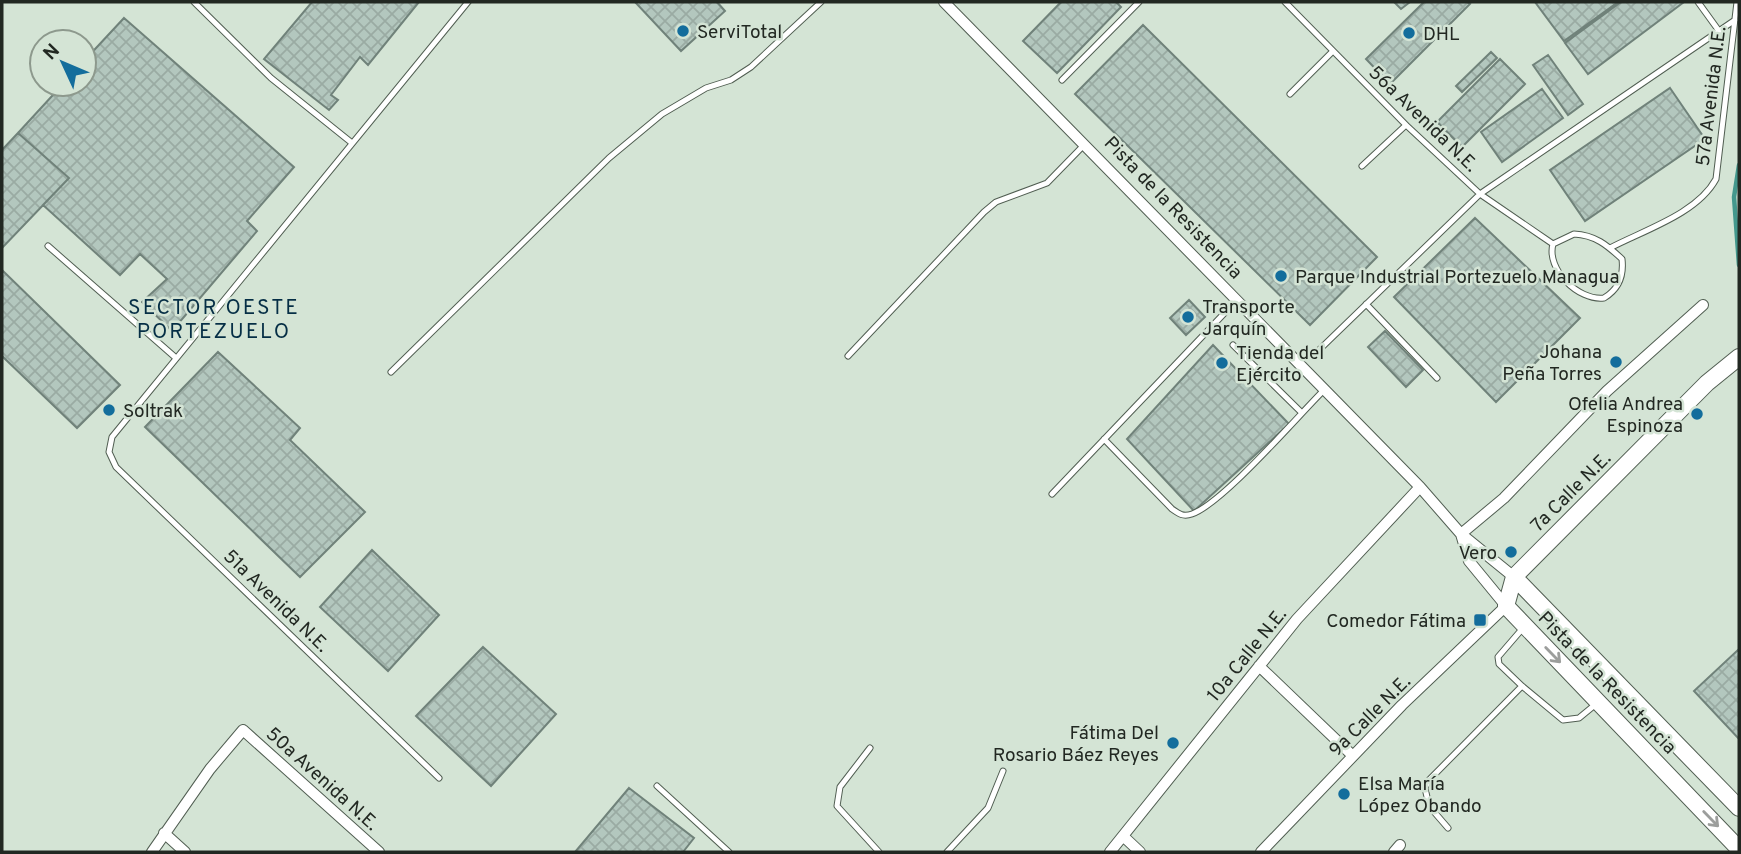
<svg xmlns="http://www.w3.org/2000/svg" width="1741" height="854" font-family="Overpass,sans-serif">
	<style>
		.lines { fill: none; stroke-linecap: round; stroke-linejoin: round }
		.stream { stroke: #44988d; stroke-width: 4.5 }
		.building { fill: url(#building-cross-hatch); stroke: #70827a; stroke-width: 2 }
		.lane-casing { stroke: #515e52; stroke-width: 7 }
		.street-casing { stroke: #515e52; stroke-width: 12 }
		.secondary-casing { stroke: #515e52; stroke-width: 18 }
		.lane { stroke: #fff; stroke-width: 5 }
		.street { stroke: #fff; stroke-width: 10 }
		.secondary { stroke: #fff; stroke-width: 16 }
		.oneway { stroke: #9c9e9c }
		.poi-dot { fill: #136d9c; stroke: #d4e4d5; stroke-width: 2.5 }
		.labels { text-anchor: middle; stroke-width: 5; stroke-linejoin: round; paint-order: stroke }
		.poi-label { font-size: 19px; fill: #222822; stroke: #d4e4d5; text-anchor: start }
		.street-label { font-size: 19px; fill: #222822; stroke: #d4e4d5 }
		.neighbourhood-label { font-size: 21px; letter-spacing: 2px; fill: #052e45; stroke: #d4e4d5 }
	</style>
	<defs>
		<pattern id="building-cross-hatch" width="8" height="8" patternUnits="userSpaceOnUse" patternTransform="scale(1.75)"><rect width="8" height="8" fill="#b3c7be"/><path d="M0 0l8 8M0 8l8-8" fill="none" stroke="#9aaba3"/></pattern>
	</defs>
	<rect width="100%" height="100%" fill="#d4e4d5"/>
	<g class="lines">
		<!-- stream -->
		<path class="stream" d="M1739 165 1734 197 1739 265"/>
	</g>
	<!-- building -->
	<path class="building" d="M312 2H419L368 65 360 57 331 95 338 100 329 110 264 59Z
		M635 2H717L725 11 681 51Z
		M1061 2H1116L1121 7 1057 73 1023 41Z
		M1394 2H1410L1401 9Z
		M1424 2H1467L1470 4 1390 84 1366 59Z
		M1535 2H1618L1564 41Z
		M1621 2H1684L1588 74 1565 43Z
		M124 18 294 167 247 221 257 231 172 331 142 302 167 279 140 254 120 275 43 205 69 178 18 133 63 84H84V61Z
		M1143 25 1377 257 1310 325 1075 94Z
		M1491 52 1497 58 1462 92 1456 86Z
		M1548 55 1583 104 1568 115 1533 65Z
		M1500 59 1525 84 1462 147 1437 122Z
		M1670 88 1705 139 1585 221 1550 170Z
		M1542 89 1563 118 1502 162 1481 132Z
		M18 133 69 178 2 248V150Z
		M1475 218 1580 318 1496 402 1394 297Z
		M2 270 120 385 77 428 2 356Z
		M1189 300 1205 317 1186 335 1170 318Z
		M1385 331 1423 370 1406 387 1368 347Z
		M1213 345 1289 424 1194 511 1127 439Z
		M218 352 300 428 290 440 365 512 300 577 145 427Z
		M372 550 439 615 388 671 320 607Z
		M483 647 556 714 491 786 416 716Z
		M1739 649V739L1694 691Z
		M629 788 694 838 683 852H575Z"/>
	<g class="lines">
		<defs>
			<path id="lane" d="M194 2 271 78 352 143
				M1285 2 1406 125 1480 194 1553 244
				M1698 2 1719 31
				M1062 80 1139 2
				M1290 94 1333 51
				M1362 166 1406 125
				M1574 234C1595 235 1607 245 1622 259 1624 276 1619 289 1604 298 1578 301 1546 269 1553 244Z
				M48 246 176 358
				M1610 248C1644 230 1697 214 1716 179L1737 2
				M1366 304 1437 378
				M1233 345 1302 413
				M1319 350 1480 194 1735 20
				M848 356 984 212 996 202 1047 183 1084 145
				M391 372 609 158 662 114 706 88 731 80 751 67 821 2
				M1104 439 1172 509C1179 514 1183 517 1192 514 1223 503 1296 418 1324 390
				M1052 494 1236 301
				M1522 686 1499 664 1498 657 1523 628
				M870 748 840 787 837 806 879 852
				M439 778 116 467 109 452 112 437 468 2
				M657 786 729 852
				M1448 828 1429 806 1425 788 1429 780 1522 686 1563 720 1579 718 1596 704
				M947 852 988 808 1003 771"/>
			<path id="street" d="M944 2 1420 487 1461 534 1514 577
				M1461 534 1504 498 1607 391 1703 305
				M1259 666 1353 756
				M164 833 185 852
				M1123 836 1140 852
				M152 852 210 769 243 730 379 852
				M1110 852 1297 619 1420 487
				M1261 852 1402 705 1506 606 1469 561 1461 534
				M1394 852 1400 845"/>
			<path id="secondary" d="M1739 357 1707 383 1514 577 1506 606 1739 849
				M1514 577 1739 808"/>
		</defs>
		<!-- lane casing -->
		<use href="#lane" class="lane-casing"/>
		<!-- street casing -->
		<use href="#street" class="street-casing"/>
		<!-- secondary casing -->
		<use href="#secondary" class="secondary-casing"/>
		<!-- lane -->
		<use href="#lane" class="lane"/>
		<!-- street -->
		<use href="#street" class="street"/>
		<!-- secondary -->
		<use href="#secondary" class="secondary"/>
	</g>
	<!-- one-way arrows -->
	<defs><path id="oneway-shaft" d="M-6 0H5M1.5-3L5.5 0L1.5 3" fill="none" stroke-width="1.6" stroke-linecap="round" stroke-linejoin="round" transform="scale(1.75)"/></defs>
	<g class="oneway">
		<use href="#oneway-shaft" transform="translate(1553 655) rotate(46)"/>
		<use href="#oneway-shaft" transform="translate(1711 819) rotate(46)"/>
	</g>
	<!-- markers -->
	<g class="poi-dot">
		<circle cx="683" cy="31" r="7"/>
		<circle cx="1409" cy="33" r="7"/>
		<circle cx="1281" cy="276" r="7"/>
		<circle cx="1188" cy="317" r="7"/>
		<circle cx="1616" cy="362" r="7"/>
		<circle cx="1222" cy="363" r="7"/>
		<circle cx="109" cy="410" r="7"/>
		<circle cx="1697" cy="414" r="7"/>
		<circle cx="1511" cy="552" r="7"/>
		<rect x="1473" y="613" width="14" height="14" rx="3.5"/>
		<circle cx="1173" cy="743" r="7"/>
		<circle cx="1344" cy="794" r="7"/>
	</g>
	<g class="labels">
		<!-- poi labels -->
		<g class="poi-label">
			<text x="697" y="38">ServiTotal</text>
			<text x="1423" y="40">DHL</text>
			<text x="1295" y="283">Parque Industrial Portezuelo Managua</text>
			<text x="1202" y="313">Transporte<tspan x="1202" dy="22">Jarquín</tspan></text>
			<text x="1602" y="358" text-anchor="end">Johana<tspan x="1602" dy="22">Peña Torres</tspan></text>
			<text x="1236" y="359">Tienda del<tspan x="1236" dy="22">Ejército</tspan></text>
			<text x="1683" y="410" text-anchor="end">Ofelia Andrea<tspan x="1683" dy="22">Espinoza</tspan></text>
			<text x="123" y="417">Soltrak</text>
			<text x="1497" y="559" text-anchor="end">Vero</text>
			<text x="1466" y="627" text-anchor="end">Comedor Fátima</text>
			<text x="1159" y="739" text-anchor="end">Fátima Del<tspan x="1159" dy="22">Rosario Báez Reyes</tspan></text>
			<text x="1358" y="790">Elsa María<tspan x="1358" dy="22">López Obando</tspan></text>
		</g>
		<!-- street labels -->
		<g class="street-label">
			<text transform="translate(1710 96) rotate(-83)" y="7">57a Avenida N.E.</text>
			<text transform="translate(1424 118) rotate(44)" y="7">56a Avenida N.E.</text>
			<text transform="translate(1174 207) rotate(46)" y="7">Pista de la Resistencia</text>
			<text transform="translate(1570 491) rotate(-45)" y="7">7a Calle N.E.</text>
			<text transform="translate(277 600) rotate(44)" y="7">51a Avenida N.E.</text>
			<text transform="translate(1246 654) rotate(-51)" y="7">10a Calle N.E.</text>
			<text transform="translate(1608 682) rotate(46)" y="7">Pista de la Resistencia</text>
			<text transform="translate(1369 715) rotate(-45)" y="7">9a Calle N.E.</text>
			<text transform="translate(323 778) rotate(42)" y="7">50a Avenida N.E.</text>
		</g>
		<!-- neighbourhood labels -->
		<g class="neighbourhood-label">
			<text x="214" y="314">SECTOR OESTE<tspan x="214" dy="24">PORTEZUELO</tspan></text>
		</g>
	</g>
	<!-- border -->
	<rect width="1741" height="854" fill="none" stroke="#222822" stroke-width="7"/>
	<!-- north arrow -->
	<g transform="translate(63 63) rotate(314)"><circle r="33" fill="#d4e4d5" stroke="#8d998d" stroke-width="2"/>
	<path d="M0-5L12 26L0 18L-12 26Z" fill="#136d9c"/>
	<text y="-10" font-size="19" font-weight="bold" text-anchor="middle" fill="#222822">N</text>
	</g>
</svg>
